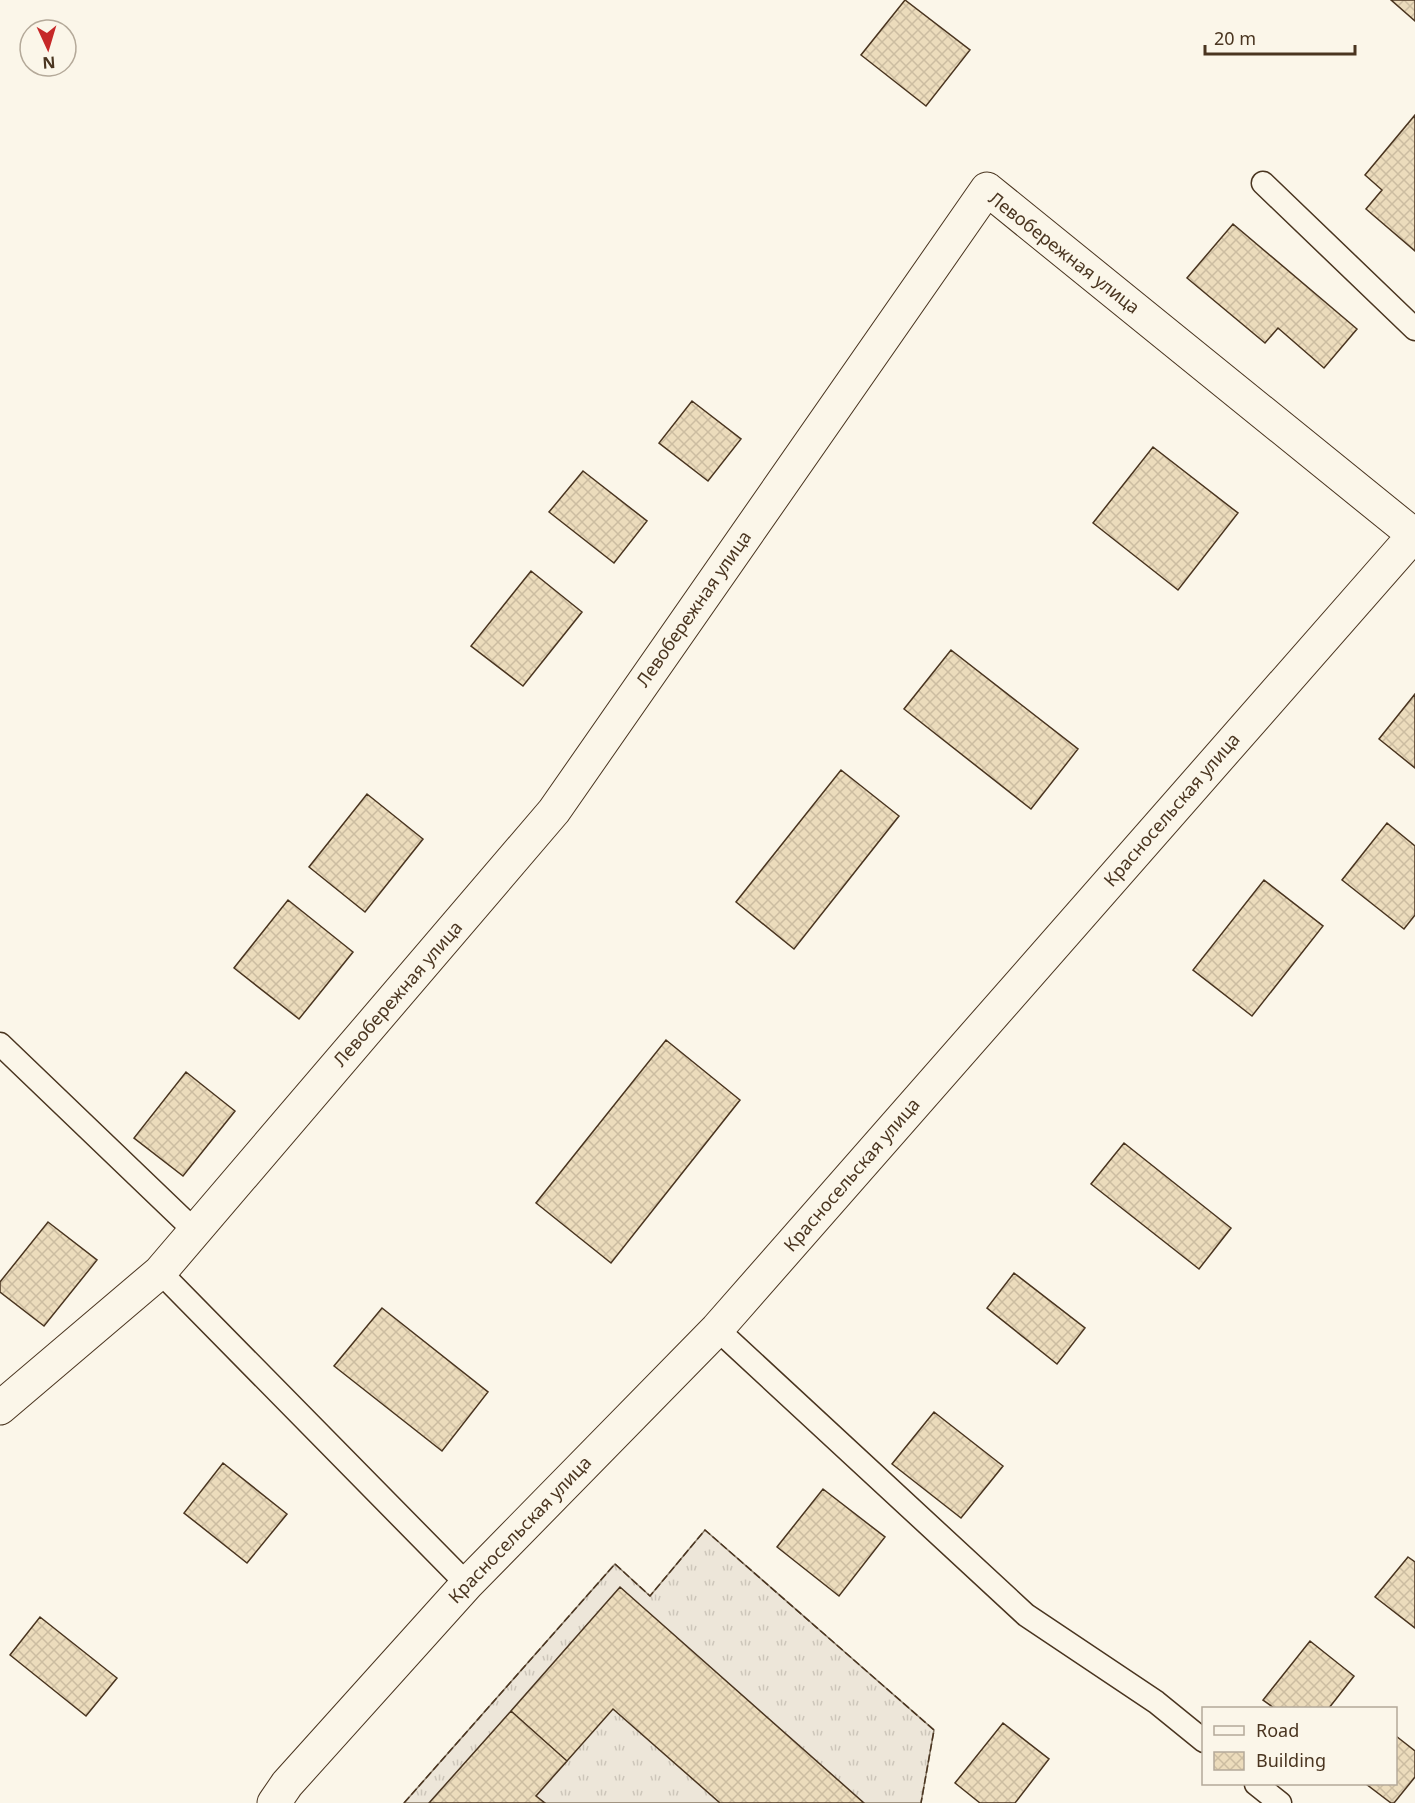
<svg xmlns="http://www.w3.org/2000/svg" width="1415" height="1803" font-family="'Noto Sans',sans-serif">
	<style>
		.grass { fill: url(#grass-tufts); stroke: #887966; stroke-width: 1.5 }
		.building { fill: url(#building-cross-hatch); stroke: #4a3520; stroke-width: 1.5 }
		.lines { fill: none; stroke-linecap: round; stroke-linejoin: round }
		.lane-casing { stroke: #4a3520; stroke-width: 25 }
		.street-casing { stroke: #4a3520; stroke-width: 35 }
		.lane { stroke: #fbf6e9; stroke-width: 22 }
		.street { stroke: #fbf6e9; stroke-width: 33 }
		.fence { stroke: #4a3520; stroke-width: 1.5; stroke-dasharray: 8 3; stroke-linecap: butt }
		.labels { text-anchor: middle; stroke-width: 4.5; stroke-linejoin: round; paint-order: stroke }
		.street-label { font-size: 18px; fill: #4a3520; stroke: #fbf6e9 }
	</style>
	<defs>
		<pattern id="grass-tufts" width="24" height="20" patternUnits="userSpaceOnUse" patternTransform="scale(1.5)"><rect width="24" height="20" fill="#ede6d9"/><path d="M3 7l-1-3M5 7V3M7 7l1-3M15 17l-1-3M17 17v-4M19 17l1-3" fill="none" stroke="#cdc6ba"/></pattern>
		<pattern id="building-cross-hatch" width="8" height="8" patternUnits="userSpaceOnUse" patternTransform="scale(1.5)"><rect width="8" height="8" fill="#ecdcbc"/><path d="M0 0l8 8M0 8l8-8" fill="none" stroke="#ccbda1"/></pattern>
	</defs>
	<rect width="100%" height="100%" fill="#fbf6e9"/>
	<!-- grass -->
	<path class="grass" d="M705 1530 934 1730 921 1803H404L615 1564 650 1596Z"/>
	<!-- building -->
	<path class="building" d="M905 0 970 50 926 106 861 55Z
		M1391 0H1415V21Z
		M1415 115V251L1366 209 1382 190 1365 175Z
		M1233 224 1357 329 1324 368 1278 328 1265 343 1187 278Z
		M692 401 741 439 708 481 659 443Z
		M1153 447 1238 513 1178 590 1093 523Z
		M583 471 647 521 614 563 549 512Z
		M531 571 582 612 523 686 471 646Z
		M951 650 1078 749 1031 809 904 709Z
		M1415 694V768L1379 739Z
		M841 770 899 816 794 949 736 902Z
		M367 794 423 839 365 912 309 867Z
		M1387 823 1415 846V915L1404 929 1342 880Z
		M1264 880 1323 926 1252 1016 1193 970Z
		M288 900 353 952 299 1019 234 968Z
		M666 1040 740 1100 611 1263 536 1203Z
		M186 1072 235 1111 183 1176 134 1138Z
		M1124 1143 1231 1228 1199 1269 1091 1184Z
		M48 1222 97 1260 44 1326 0 1292V1282Z
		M1014 1273 1085 1328 1057 1364 987 1308Z
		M382 1308 488 1392 442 1451 334 1366Z
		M934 1412 1003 1466 961 1518 892 1464Z
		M223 1463 287 1514 247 1563 184 1513Z
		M823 1489 885 1537 839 1596 777 1547Z
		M1408 1557 1415 1562V1628L1375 1597Z
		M620 1587 864 1803H720L613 1709 567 1761 511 1711Z
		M40 1617 117 1678 86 1716 10 1655Z
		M1310 1641 1354 1676 1329 1708H1274L1263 1700Z
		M511 1711 567 1761 536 1796 545 1803H429Z
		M1003 1723 1049 1759 1015 1803H980L955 1783Z
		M1396 1736 1415 1751V1777L1394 1803H1391L1366 1784H1396Z"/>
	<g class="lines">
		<defs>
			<path id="lane" d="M1263 183 1415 329
				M0 1044 195 1231
				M160 1272 467 1584
				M717 1329 1026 1615 1156 1702 1204 1741
				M1256 1784 1280 1803"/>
			<path id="street" d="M0 1408 160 1272 554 811 987 189 1414 535
				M274 1803 287 1784 467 1584 717 1329 1415 534"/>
		</defs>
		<!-- lane casing -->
		<use href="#lane" class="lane-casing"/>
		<!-- street casing -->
		<use href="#street" class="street-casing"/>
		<!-- lane -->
		<use href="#lane" class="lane"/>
		<!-- street -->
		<use href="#street" class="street"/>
		<!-- fence -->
		<path class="fence" d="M404 1803 615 1564 650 1596 705 1530 934 1730 921 1803"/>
	</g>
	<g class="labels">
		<!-- street labels -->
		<g class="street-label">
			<text transform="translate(1064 253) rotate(38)" y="6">Левобережная улица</text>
			<text transform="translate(694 609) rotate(-55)" y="6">Левобережная улица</text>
			<text transform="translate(1172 810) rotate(-49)" y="6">Красносельская улица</text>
			<text transform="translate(398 994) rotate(-49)" y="6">Левобережная улица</text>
			<text transform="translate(852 1175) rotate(-49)" y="6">Красносельская улица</text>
			<text transform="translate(520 1530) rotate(-46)" y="6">Красносельская улица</text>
		</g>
	</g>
	<!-- legend -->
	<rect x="1202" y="1707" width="195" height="78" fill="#fbf6e9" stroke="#b4a999" stroke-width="1.5"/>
	<rect x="1214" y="1726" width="30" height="9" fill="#fbf6e9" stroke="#b4a999" stroke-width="1.5"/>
	<text x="1256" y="1737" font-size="18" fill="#4a3520">Road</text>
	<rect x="1214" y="1752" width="30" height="18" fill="url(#building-cross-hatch)" stroke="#b4a999" stroke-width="1.5"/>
	<text x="1256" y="1767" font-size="18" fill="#4a3520">Building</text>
	<!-- north arrow -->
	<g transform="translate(48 48) rotate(176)"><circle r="28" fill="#fbf6e9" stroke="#b4a999" stroke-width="1.5"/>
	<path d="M0-4.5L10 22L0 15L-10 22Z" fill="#c62828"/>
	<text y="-9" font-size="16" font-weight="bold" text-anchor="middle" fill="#4a3520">N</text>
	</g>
	<!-- scale -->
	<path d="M1205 45v9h150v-9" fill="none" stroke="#4a3520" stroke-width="3"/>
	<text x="1214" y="45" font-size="18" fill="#4a3520" stroke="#fbf6e9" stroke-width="4.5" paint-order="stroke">20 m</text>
</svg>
